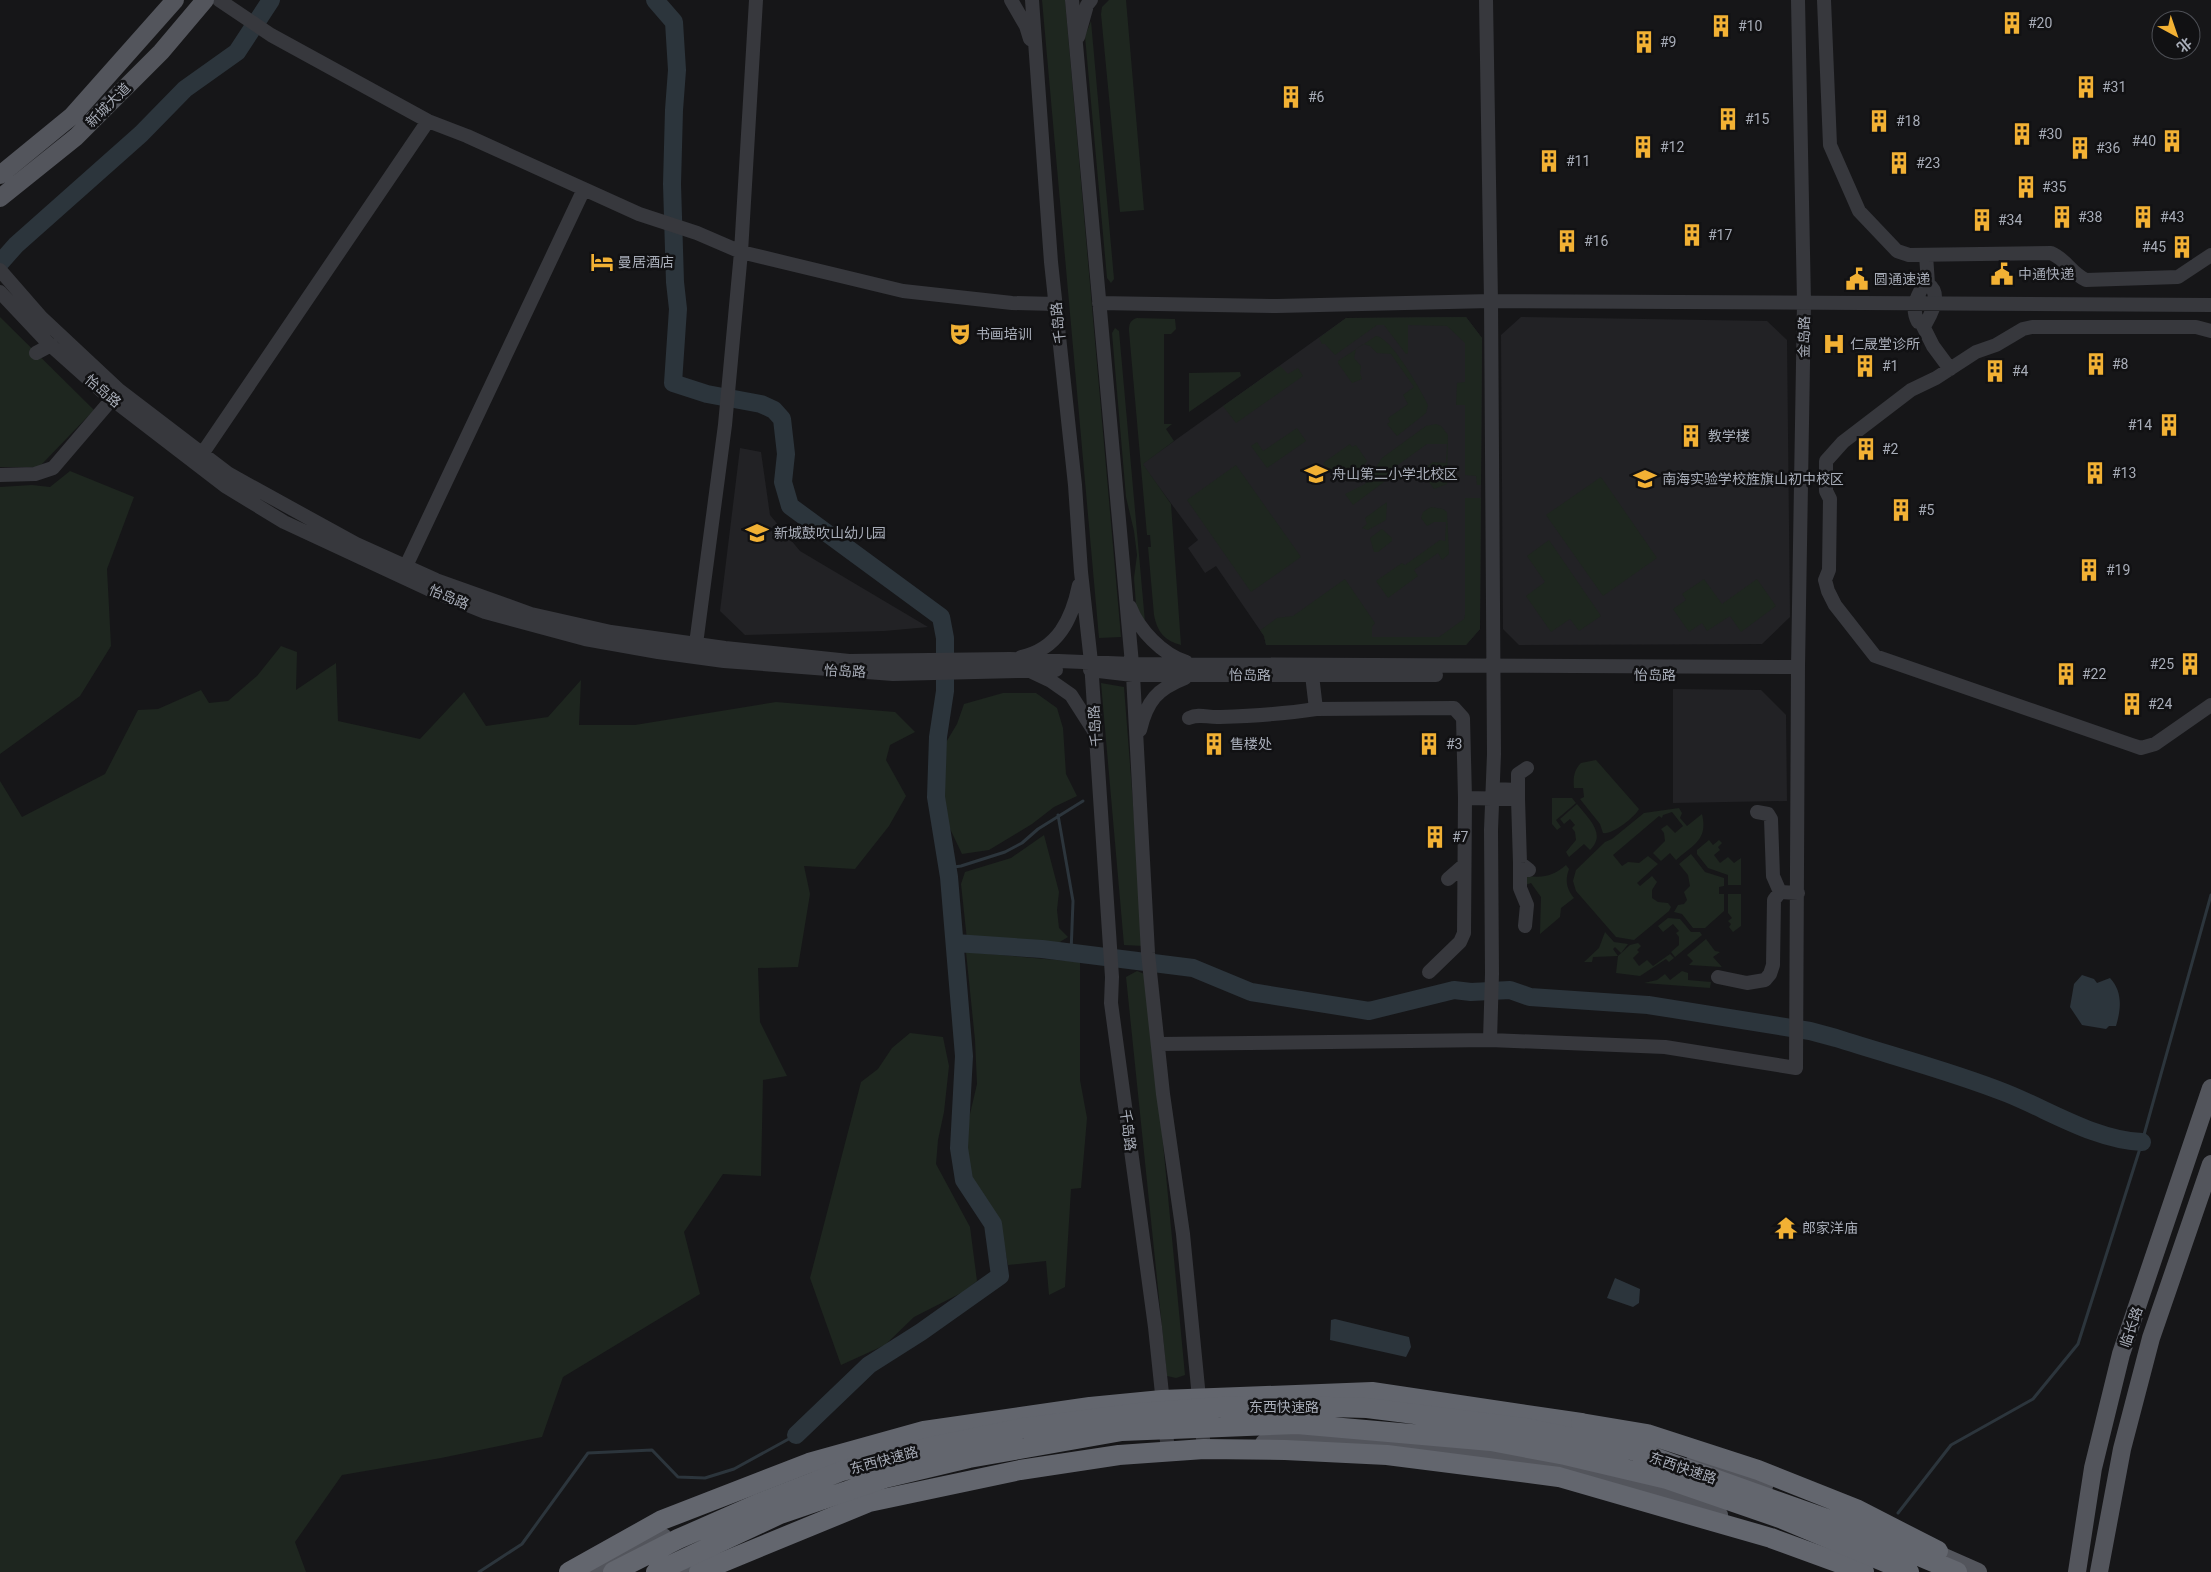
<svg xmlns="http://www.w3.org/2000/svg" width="2211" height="1572" font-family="Roboto,'Noto Sans SC',sans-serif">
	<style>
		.built { fill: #222225 }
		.green { fill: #1e261f }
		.water { fill: #2c353c }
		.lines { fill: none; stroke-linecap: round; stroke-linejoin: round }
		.stream { stroke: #2c353c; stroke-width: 3 }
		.river { stroke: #2c353c; stroke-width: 18 }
		.minor { stroke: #37383d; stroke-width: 14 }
		.major { stroke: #53555c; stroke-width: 18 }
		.highway { stroke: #63666e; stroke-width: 20 }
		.highway-bridge { stroke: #63666e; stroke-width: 20 }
		.labels { text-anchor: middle; stroke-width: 5; stroke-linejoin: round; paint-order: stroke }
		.poi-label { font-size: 14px; fill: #a8adb8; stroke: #111113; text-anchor: start }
		.street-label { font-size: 14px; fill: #a8adb8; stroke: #111113 }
	</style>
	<rect width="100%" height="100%" fill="#161618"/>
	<!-- built -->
	<path class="built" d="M1466 317 1482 338 1480 629 1466 645H1266L1264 636 1216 566 1205 573 1188 548 1198 540 1142 464 1346 318Z
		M1521 317 1767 321 1787 340 1790 617 1762 644 1519 645 1503 629 1501 335Z
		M740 448 761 452 770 515 800 551 928 627 884 631 745 635 720 611Z
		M1673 689 1761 690 1786 715 1787 801 1673 803Z"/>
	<!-- green -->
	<path class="green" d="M1042 0H1065L1121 637 1099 638Z
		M1109 0H1126L1144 210 1120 212 1101 14 1102 7Z
		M1091 21 1114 279 1111 283 1107 278 1085 36Z
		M0 317 94 410 42 464 37 467H0Z
		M1466 317 1482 338 1481 485H1477L1476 476 1465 475V405H1456L1457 383 1465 382V343L1447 326 1408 325V353L1406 354 1384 325H1377L1335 355 1325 344H1322L1319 338 1346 318Z
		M1137 318 1175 319 1176 329 1171 334H1164V424H1172L1166 429 1174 441 1143 464 1171 504 1181 645C1165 641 1157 632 1154 615L1148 547H1151L1150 535H1147L1129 331C1129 324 1130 320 1137 318Z
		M1115 328 1119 331 1145 622 1136 605 1134 578 1137 555 1134 531 1126 497 1112 333Z
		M1376 336C1391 337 1421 390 1428 405L1426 413 1397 436 1387 424 1390 422 1388 418 1408 404 1403 395 1414 387 1391 354 1377 353 1370 346 1363 344 1356 349 1354 358 1361 366 1360 373 1362 379 1352 383 1338 363V361Z
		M1280 366 1288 374 1298 368 1303 376 1236 423 1223 406Z
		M1240 372 1241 376 1189 412V373Z
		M1436 424 1441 426 1448 435 1447 484 1434 489 1421 471 1433 462 1446 463 1447 444H1427L1395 467 1396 473 1353 505 1345 494 1365 484 1382 458 1426 426Z
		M1297 428 1306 441 1267 468 1251 446 1257 442 1263 451Z
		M1350 444 1352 447 1356 445 1367 461 1362 468 1328 470 1323 463Z
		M1236 465 1301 557 1251 592 1187 500Z
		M70 471 134 497 107 569 111 646 80 696 0 754V487L32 485 50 487Z
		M1601 477 1657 558 1603 596 1546 515Z
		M1465 498H1481L1480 629 1466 645H1266L1264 636 1260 630 1262 629 1277 618 1293 616 1345 579 1375 623 1372 627V637H1439L1464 619 1465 615Z
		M1387 502 1386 520 1368 530 1362 528 1367 524 1365 518Z
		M1431 507 1443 509 1447 512 1449 554 1442 560 1438 553 1414 570 1418 576 1388 598 1376 581 1402 563 1405 565 1440 540 1445 541 1446 522H1434L1427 526 1421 518 1423 512Z
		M1382 529 1392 538V541L1378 552H1374L1370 538Z
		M1549 540 1601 616 1579 631 1570 619 1551 632 1526 596 1545 582 1527 556Z
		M1704 579 1722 604 1757 579 1776 606 1741 632 1730 616 1707 631 1702 623 1689 632 1673 609 1686 600 1682 594Z
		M281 646 297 652 296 690 336 663 338 721 420 739 464 692 486 726 548 717 581 680 579 725H635L776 702 895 712 915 732 890 745 886 760 906 796 889 826 855 869 804 866 810 894 798 967 758 968 760 1022 787 1076 763 1080 761 1176 723 1174 684 1232 700 1294 563 1377 542 1437 441 1458 342 1475 295 1542 306 1572H0V781L22 817 105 774 138 710 158 709 201 690 209 703 228 701 257 676Z
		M1101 683 1124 687 1144 946 1124 945Z
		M1003 693H1036L1057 708 1063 728 1066 774 1077 796 1054 807 1032 824 989 850 962 854 944 816 941 777 945 744 957 724 964 704Z
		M1596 760 1639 809C1634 818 1612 835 1603 833L1600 824 1580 799 1584 797 1583 788H1574C1573 778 1574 770 1581 763Z
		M1552 798H1572L1576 803 1556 820 1561 827 1557 830 1552 824Z
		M1577 804C1588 818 1607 834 1590 850L1584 844 1569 857 1566 852 1576 840 1575 832 1572 828 1575 825 1570 819 1564 824 1560 819Z
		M1679 808 1682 813 1680 818 1687 826 1702 814C1708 840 1694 844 1676 860L1670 853 1661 861 1653 853 1665 841 1664 833 1661 829 1667 825 1675 833 1683 826 1672 812 1663 815 1662 818 1659 816 1613 855 1622 866 1628 862 1639 863 1648 856 1658 864 1637 883 1640 886 1652 876 1657 882 1652 890V898L1658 902 1668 903 1671 907 1669 911 1634 940 1616 937 1576 891 1573 881 1576 870 1605 842 1612 839 1644 813Z
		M1044 835 1059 892 1057 910 1059 928 1068 937 1058 943 1047 944 967 940 961 884 965 872 1011 858Z
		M1709 840 1713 845 1719 840 1722 843 1718 847 1720 850 1714 855 1720 863 1728 857 1734 863 1741 858V885H1728V875L1708 868 1697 854V850Z
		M1691 854 1705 872 1724 878V886L1719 887V894H1724V911L1705 928H1693L1682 914 1674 912 1678 905 1684 904 1687 900 1684 892 1690 886 1688 875 1679 864Z
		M1566 865 1569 869C1565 880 1566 888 1574 898L1561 908 1560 917 1540 934 1541 897 1531 883 1525 885 1527 876C1544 878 1553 876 1566 865Z
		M1728 894H1741V926L1733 932 1729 927 1731 924 1728 921 1732 918 1728 913Z
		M1668 918 1680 919 1691 932H1700L1702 935 1675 957 1671 952 1679 945V937L1676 933 1679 931 1673 924 1663 932 1658 926Z
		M1605 932 1614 942 1628 944 1621 953 1615 947 1613 949 1618 956 1630 945 1638 943 1641 946 1637 950 1639 952 1633 958 1639 966 1647 960 1653 966 1670 954 1674 958 1669 962 1666 959 1640 976 1616 973 1618 956 1593 957 1592 962H1584L1599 948Z
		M1706 939 1715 951 1720 952 1713 957 1722 967 1689 965 1693 961 1687 955Z
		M966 952 1080 962V1080L1087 1118 1081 1188 1071 1189 1065 1287 1049 1295 1046 1261 1008 1265 1000 1223 969 1180 966 1131 977 1084 975 1040Z
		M1137 971 1147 975 1185 1375 1176 1378 1167 1376 1126 977Z
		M1682 971 1688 973V980L1711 982 1710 988 1644 983 1657 980 1665 974 1670 980Z
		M910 1033 943 1037 949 1066 944 1112 938 1140 936 1164 970 1227 977 1281 963 1292 914 1317 885 1345 841 1365 810 1278 861 1082 878 1069 892 1048Z"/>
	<!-- water -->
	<path class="water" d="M2082 975 2094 979 2097 983 2110 978C2123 992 2121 1009 2116 1026H2109L2106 1029 2082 1025 2070 1007 2074 984Z
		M1615 1278 1640 1289 1639 1303 1633 1307 1607 1298Z
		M1335 1319 1409 1337 1411 1347 1406 1357 1330 1340 1331 1320Z"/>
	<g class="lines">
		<!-- stream -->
		<path class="stream" d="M1058 815 1073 901 1071 953
			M947 868 961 866 1005 852 1022 843 1038 829 1083 801
			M1898 1513 1951 1445 2033 1399 2078 1344 2142 1142 2211 895
			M479 1572 522 1544 588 1453 652 1450 678 1477 705 1478 734 1469 796 1435"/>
		<!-- river -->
		<path class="river" d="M655 0 674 22 677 70 674 110 672 184 675 282 678 309 673 383 707 394 761 404 774 410 782 419 786 454 783 482 790 506 941 617 945 638V691L938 737 936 797 949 877 964 1056 959 1148 964 1180 993 1224 1000 1276 921 1332 869 1365 796 1435
			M0 263 16 245 141 134 185 89 237 52 271 0
			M955 943 1042 949 1193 968 1251 992 1369 1011 1454 990 1471 992 1510 990 1530 997 1648 1005 1810 1031 1836 1038C1892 1056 1951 1071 2006 1093 2049 1110 2095 1140 2142 1142"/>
		<!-- minor -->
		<path class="minor" d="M219 0 271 35 428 121 467 136 639 214 697 233 741 252 903 291 1012 303 1056 304
			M1011 0 1026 26 1030 39
			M1032 0 1051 262 1075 485 1081 572 1091 662 1112 977 1111 1003 1155 1327 1168 1451
			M1072 0 1133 675 1148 953 1163 1094 1183 1234 1204 1449
			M1486 0 1491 301 1494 754 1491 830 1492 974 1490 1040
			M1824 0 1830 145 1859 211 1897 251 1909 255 2051 253C2067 260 2070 272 2086 280L2178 277 2211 255
			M1078 37 1087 5 1091 0
			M1926 255 1928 284
			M0 270 41 317 119 390 229 474 356 544 436 580 531 614 611 632 725 648 849 661 1010 659 1132 664 1798 667
			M1928 284C1941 293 1933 311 1926 323L1918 322C1911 309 1916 298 1923 286Z
			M0 292 48 343 104 393 225 486 284 522 428 589 485 612 585 639 658 652 724 661 893 674 1056 670
			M1099 303 1277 306 1491 301 2211 305
			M1922 324 1933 346 1950 369
			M2211 331 2196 327H2032L2023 329 1996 345 1976 352 1936 378 1911 390 1843 442 1826 461V491L1830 499 1829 570 1825 580 1828 591 1835 605 1875 656 2132 745 2141 748 2155 744 2211 705
			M36 353 51 345
			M202 454 428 121
			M0 475 35 474 53 468 118 392
			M406 566 584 189
			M1130 607C1139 630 1162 654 1186 662
			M696 644 725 425 741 252 756 0
			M1021 657C1058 649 1072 619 1079 585
			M1090 670 1133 675H1436
			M1032 672 1051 681 1071 695 1094 731
			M1316 709 1454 708 1463 718 1465 798 1518 799V790L1493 789
			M1189 718C1200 713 1208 718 1220 717 1252 716 1284 714 1316 709L1312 675
			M1140 730C1147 701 1157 689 1185 678
			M1518 790V774L1527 768
			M1518 799 1520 863 1529 870
			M1757 812 1768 814 1771 819 1773 876 1780 892
			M1520 863V888L1527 905 1525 926
			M1448 879 1464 865
			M1429 972 1460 942 1464 933 1465 798
			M1718 977 1747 983 1765 980 1770 974 1773 965 1774 900 1780 892 1798 893
			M1159 1044 1490 1040 1665 1047 1796 1068 1798 667 1804 302 1798 0"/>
		<!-- major -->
		<path class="major" d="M0 175 72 116 175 0
			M0 198 76 137 161 52 205 0
			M1264 1443 1300 1439 1424 1444 1565 1468 1690 1504 1719 1515
			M1694 1463 1764 1486
			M1944 1557 1978 1572
			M595 1567 663 1537
			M680 1572 711 1557
			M2077 1572 2093 1468 2121 1354 2211 1088
			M2099 1572 2122 1449 2151 1338 2211 1164"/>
		<!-- highway -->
		<path class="highway" d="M569 1572 662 1520 809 1463 924 1431 1090 1407 1162 1400 1372 1392 1581 1423
			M699 1572 869 1502 1020 1470 1119 1455 1204 1449 1285 1450 1387 1455 1559 1477 1771 1538 1864 1572"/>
		<!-- highway-bridge -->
		<path class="highway-bridge" d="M1581 1423 1647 1434 1758 1470 1856 1509 1938 1551
			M613 1572 678 1539 760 1503 842 1471 935 1446 1023 1428 1139 1413 1219 1407 1294 1406 1367 1408 1526 1428 1636 1451 1855 1529 1957 1572
			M656 1572 780 1514 885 1478 969 1458 1122 1431 1297 1424 1491 1441 1565 1455 1667 1479 1780 1518 1909 1572"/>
	</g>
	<!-- icons -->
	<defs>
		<symbol id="building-bare" viewBox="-9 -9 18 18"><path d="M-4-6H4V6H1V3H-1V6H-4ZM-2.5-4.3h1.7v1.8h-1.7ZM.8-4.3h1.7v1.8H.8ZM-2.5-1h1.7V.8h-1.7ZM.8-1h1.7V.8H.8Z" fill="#f2b134" stroke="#111113" stroke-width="2.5" paint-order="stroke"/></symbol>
		<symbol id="hotel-bare" viewBox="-9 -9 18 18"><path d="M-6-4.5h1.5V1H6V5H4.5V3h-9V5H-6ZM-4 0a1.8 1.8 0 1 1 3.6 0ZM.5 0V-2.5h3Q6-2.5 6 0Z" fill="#f2b134" stroke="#111113" stroke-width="2.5" paint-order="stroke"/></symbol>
		<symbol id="civic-bare" viewBox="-9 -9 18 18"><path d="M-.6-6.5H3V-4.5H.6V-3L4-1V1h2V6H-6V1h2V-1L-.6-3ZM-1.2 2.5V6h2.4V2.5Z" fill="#f2b134" stroke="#111113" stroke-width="2.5" paint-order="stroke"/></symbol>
		<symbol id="theatre-bare" viewBox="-9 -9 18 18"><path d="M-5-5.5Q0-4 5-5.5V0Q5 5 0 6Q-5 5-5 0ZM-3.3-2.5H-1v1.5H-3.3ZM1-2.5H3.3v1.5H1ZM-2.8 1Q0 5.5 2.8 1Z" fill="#f2b134" stroke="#111113" stroke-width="2.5" paint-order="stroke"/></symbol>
		<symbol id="hospital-bare" viewBox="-9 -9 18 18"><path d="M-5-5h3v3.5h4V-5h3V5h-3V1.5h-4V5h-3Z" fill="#f2b134" stroke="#111113" stroke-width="2.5" paint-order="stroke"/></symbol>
		<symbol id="school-bare" viewBox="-9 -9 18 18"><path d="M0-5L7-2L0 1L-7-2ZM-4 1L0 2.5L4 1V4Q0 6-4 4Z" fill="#f2b134" stroke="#111113" stroke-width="2.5" paint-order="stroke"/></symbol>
		<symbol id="temple-bare" viewBox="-9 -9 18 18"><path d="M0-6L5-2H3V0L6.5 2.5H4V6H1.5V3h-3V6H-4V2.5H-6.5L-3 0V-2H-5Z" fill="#f2b134" stroke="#111113" stroke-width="2.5" paint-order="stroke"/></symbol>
	</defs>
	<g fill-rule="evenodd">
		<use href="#building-bare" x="1996" y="7" width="32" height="32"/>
		<use href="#building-bare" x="1705" y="10" width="32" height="32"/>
		<use href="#building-bare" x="1628" y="26" width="32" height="32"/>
		<use href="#building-bare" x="2070" y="71" width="32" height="32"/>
		<use href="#building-bare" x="1275" y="81" width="32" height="32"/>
		<use href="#building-bare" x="1712" y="103" width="32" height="32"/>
		<use href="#building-bare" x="1863" y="105" width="32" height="32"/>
		<use href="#building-bare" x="2006" y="118" width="32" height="32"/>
		<use href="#building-bare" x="2156" y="125" width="32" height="32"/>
		<use href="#building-bare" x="1627" y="131" width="32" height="32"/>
		<use href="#building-bare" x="2064" y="132" width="32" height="32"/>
		<use href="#building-bare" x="1533" y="145" width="32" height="32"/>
		<use href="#building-bare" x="1883" y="147" width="32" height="32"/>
		<use href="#building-bare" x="2010" y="171" width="32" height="32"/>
		<use href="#building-bare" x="2046" y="201" width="32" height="32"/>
		<use href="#building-bare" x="2127" y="201" width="32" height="32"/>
		<use href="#building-bare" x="1966" y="204" width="32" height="32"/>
		<use href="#building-bare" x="1676" y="219" width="32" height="32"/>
		<use href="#building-bare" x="1551" y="225" width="32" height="32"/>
		<use href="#building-bare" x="2166" y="231" width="32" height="32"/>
		<use href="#hotel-bare" x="586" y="246" width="32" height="32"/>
		<use href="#civic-bare" x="1986" y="258" width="32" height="32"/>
		<use href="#civic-bare" x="1841" y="263" width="32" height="32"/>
		<use href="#theatre-bare" x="944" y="318" width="32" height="32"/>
		<use href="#hospital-bare" x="1818" y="328" width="32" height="32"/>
		<use href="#building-bare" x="2080" y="348" width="32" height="32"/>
		<use href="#building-bare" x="1849" y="350" width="32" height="32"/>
		<use href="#building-bare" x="1979" y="355" width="32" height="32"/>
		<use href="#building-bare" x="2153" y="409" width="32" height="32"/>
		<use href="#building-bare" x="1675" y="420" width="32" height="32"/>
		<use href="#building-bare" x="1850" y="433" width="32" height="32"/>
		<use href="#building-bare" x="2079" y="457" width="32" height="32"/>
		<use href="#school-bare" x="1300" y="458" width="32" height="32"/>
		<use href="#school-bare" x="1629" y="463" width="32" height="32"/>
		<use href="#building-bare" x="1885" y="494" width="32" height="32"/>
		<use href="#school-bare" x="741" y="517" width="32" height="32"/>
		<use href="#building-bare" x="2073" y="554" width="32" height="32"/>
		<use href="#building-bare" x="2174" y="648" width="32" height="32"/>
		<use href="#building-bare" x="2050" y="658" width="32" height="32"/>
		<use href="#building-bare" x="2116" y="688" width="32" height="32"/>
		<use href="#building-bare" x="1198" y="728" width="32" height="32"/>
		<use href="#building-bare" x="1413" y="728" width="32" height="32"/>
		<use href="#building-bare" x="1419" y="821" width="32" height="32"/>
		<use href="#temple-bare" x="1770" y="1212" width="32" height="32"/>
	</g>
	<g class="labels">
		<!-- poi labels -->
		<g class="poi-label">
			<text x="2028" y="28">#20</text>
			<text x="1738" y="31">#10</text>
			<text x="1660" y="47">#9</text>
			<text x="2102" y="92">#31</text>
			<text x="1308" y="102">#6</text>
			<text x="1745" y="124">#15</text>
			<text x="1896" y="126">#18</text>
			<text x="2038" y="139">#30</text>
			<text x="2156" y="146" text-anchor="end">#40</text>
			<text x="1660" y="152">#12</text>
			<text x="2096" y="153">#36</text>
			<text x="1566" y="166">#11</text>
			<text x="1916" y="168">#23</text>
			<text x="2042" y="192">#35</text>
			<text x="2078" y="222">#38</text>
			<text x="2160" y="222">#43</text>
			<text x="1998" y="225">#34</text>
			<text x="1708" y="240">#17</text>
			<text x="1584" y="246">#16</text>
			<text x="2166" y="252" text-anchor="end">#45</text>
			<text x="618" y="267">曼居酒店</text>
			<text x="2018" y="279">中通快递</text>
			<text x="1874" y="284">圆通速递</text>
			<text x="976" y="339">书画培训</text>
			<text x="1850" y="349">仁晟堂诊所</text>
			<text x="2112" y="369">#8</text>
			<text x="1882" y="371">#1</text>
			<text x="2012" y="376">#4</text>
			<text x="2152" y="430" text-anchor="end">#14</text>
			<text x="1708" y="441">教学楼</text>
			<text x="1882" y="454">#2</text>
			<text x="2112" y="478">#13</text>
			<text x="1332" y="479">舟山第二小学北校区</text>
			<text x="1662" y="484">南海实验学校旌旗山初中校区</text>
			<text x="1918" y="515">#5</text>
			<text x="774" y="538">新城鼓吹山幼儿园</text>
			<text x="2106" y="575">#19</text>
			<text x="2174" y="669" text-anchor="end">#25</text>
			<text x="2082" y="679">#22</text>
			<text x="2148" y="709">#24</text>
			<text x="1230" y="749">售楼处</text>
			<text x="1446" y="749">#3</text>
			<text x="1452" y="842">#7</text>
			<text x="1802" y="1233">郎家洋庙</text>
		</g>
		<!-- street labels -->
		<g class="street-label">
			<text transform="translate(108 105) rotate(-45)" y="5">新城大道</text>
			<text transform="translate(1058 323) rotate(-96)" y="5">千岛路</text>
			<text transform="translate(1804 337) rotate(-89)" y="5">金岛路</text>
			<text transform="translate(103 391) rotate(40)" y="5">怡岛路</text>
			<text transform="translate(449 597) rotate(22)" y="5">怡岛路</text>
			<text transform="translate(845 671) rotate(3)" y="5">怡岛路</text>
			<text x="1250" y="680">怡岛路</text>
			<text x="1655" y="680">怡岛路</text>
			<text transform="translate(1095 726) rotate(-94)" y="5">千岛路</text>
			<text transform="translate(1128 1130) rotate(82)" y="5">千岛路</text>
			<text transform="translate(2131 1327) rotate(-71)" y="5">临长路</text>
			<text x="1284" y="1412">东西快速路</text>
			<text transform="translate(884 1460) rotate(-15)" y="5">东西快速路</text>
			<text transform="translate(1683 1468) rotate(19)" y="5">东西快速路</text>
		</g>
	</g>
	<!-- north arrow -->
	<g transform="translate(2176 35) rotate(140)"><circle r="24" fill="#111113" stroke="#4d4f55"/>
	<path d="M0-4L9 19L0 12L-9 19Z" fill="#f2b134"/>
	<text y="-8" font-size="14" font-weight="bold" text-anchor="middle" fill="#a8adb8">北</text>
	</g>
</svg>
